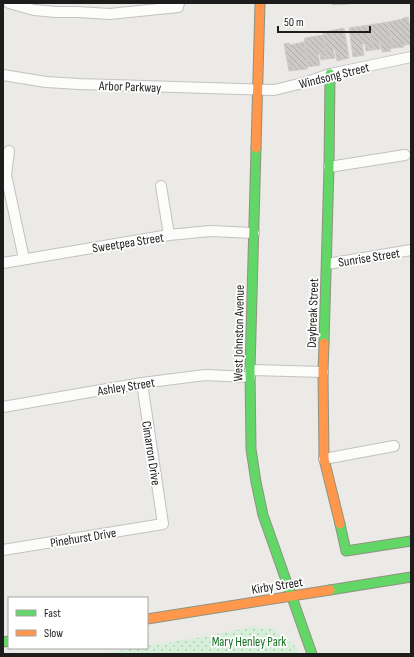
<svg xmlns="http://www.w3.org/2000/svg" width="414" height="657" font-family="'Sofia Sans Condensed',sans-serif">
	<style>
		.park { fill: url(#park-dots) }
		.building { fill: url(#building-back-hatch); stroke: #ceccc8 }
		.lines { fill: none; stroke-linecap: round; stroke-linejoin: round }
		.street-casing { stroke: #c2c2c0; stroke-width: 12 }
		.fast-casing { stroke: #909380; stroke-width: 11 }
		.slow-casing { stroke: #909380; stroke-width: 11 }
		.street { stroke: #fcfcfb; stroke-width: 10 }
		.fast { stroke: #63d668; stroke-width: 9 }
		.slow { stroke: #ff974d; stroke-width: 9 }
		.labels { text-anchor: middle; stroke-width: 3.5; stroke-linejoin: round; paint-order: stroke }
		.street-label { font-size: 13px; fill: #1d1d1d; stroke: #fff }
		.park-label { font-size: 13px; fill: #176f24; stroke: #fff }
	</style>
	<defs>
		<pattern id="park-dots" width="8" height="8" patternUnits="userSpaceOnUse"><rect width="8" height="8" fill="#d6efd8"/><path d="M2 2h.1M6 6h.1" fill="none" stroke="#b7ccb9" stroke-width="1.8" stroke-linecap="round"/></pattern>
		<pattern id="building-back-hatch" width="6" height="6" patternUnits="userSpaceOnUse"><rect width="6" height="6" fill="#cccac7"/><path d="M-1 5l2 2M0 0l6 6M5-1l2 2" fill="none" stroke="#afadaa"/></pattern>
	</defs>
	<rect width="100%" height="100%" fill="#ebeae6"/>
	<!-- park -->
	<path class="park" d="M256 626 257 629 271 628 296 647 299 654H99L134 648H147V646L202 637Z"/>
	<!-- building -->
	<path class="building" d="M332 3H350V4L332 5Z
		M408 17 411 33V44L404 45V47L393 48 388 22 403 19V18Z
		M388 22 393 48 390 49 391 51 382 52 380 42H379L380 49 373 50 369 25Z
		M369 25 373 50 366 51 365 44H362L364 55 353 57 349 28Z
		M344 28 349 58 337 61 335 49H333L335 58 327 59 323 35 324 32Z
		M323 35 327 59 321 60 320 54 318 55 320 65 308 67 304 42 305 38Z
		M304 42 308 67H307V69L289 71 284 44 289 43 290 45Z"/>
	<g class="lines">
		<defs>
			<path id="street" d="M9 3 34 10 56 12H77L110 14 178 7 179 3
				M3 75 46 82 79 84 274 90 307 82 330 74 411 57
				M9 151 6 175 24 259
				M329 167 405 155
				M161 186 169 235
				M3 263 169 235 210 231 254 233
				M327 264 411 250
				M250 370 323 372
				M3 407 142 383 205 375 250 377
				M324 459 394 446
				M3 550 163 524 142 383"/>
			<path id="fast" d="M256 148 250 370 251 449 256 482 263 515 312 654
				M324 343 329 167 330 74
				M340 524 346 551 411 541
				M330 590 411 577
				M3 642 9 641"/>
			<path id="slow" d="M256 148 260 3
				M324 343 323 372 324 459 340 524
				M147 619 330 590"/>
		</defs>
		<!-- street casing -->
		<use href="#street" class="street-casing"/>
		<!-- fast casing -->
		<use href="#fast" class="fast-casing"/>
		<!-- slow casing -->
		<use href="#slow" class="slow-casing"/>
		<!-- street -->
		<use href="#street" class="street"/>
		<!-- fast -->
		<use href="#fast" class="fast"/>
		<!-- slow -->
		<use href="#slow" class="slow"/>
	</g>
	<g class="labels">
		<!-- street labels -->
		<g class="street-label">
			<text transform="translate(334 75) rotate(-14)" y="5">Windsong Street</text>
			<text transform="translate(130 86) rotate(2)" y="5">Arbor Parkway</text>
			<text transform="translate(128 242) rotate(-9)" y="5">Sweetpea Street</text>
			<text transform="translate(369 257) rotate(-9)" y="5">Sunrise Street</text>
			<text transform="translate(312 313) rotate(-88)" y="5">Daybreak Street</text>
			<text transform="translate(238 333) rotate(-89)" y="5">West Johnston Avenue</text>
			<text transform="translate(126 386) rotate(-9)" y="5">Ashley Street</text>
			<text transform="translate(152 453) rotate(81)" y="5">Cimarron Drive</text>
			<text transform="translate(83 537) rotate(-9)" y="5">Pinehurst Drive</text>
			<text transform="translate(277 585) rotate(-9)" y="5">Kirby Street</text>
		</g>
		<!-- park labels -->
		<g class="park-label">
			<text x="249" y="646">Mary Henley Park</text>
		</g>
	</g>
	<!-- border -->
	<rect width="414" height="657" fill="none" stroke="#1d1d1d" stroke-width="8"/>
	<!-- legend -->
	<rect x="8" y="597" width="140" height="52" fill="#ffffff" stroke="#a5a5a5"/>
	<rect x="16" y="610" width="20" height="6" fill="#63d668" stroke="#a5a5a5"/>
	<text x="44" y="617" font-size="12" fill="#1d1d1d">Fast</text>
	<rect x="16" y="630" width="20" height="6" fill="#ff974d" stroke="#a5a5a5"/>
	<text x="44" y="637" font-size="12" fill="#1d1d1d">Slow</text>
	<!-- scale -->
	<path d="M278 26v6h92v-6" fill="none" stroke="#1d1d1d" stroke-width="2"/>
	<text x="284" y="26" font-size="12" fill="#1d1d1d" stroke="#ffffff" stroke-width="3" paint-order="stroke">50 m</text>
</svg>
